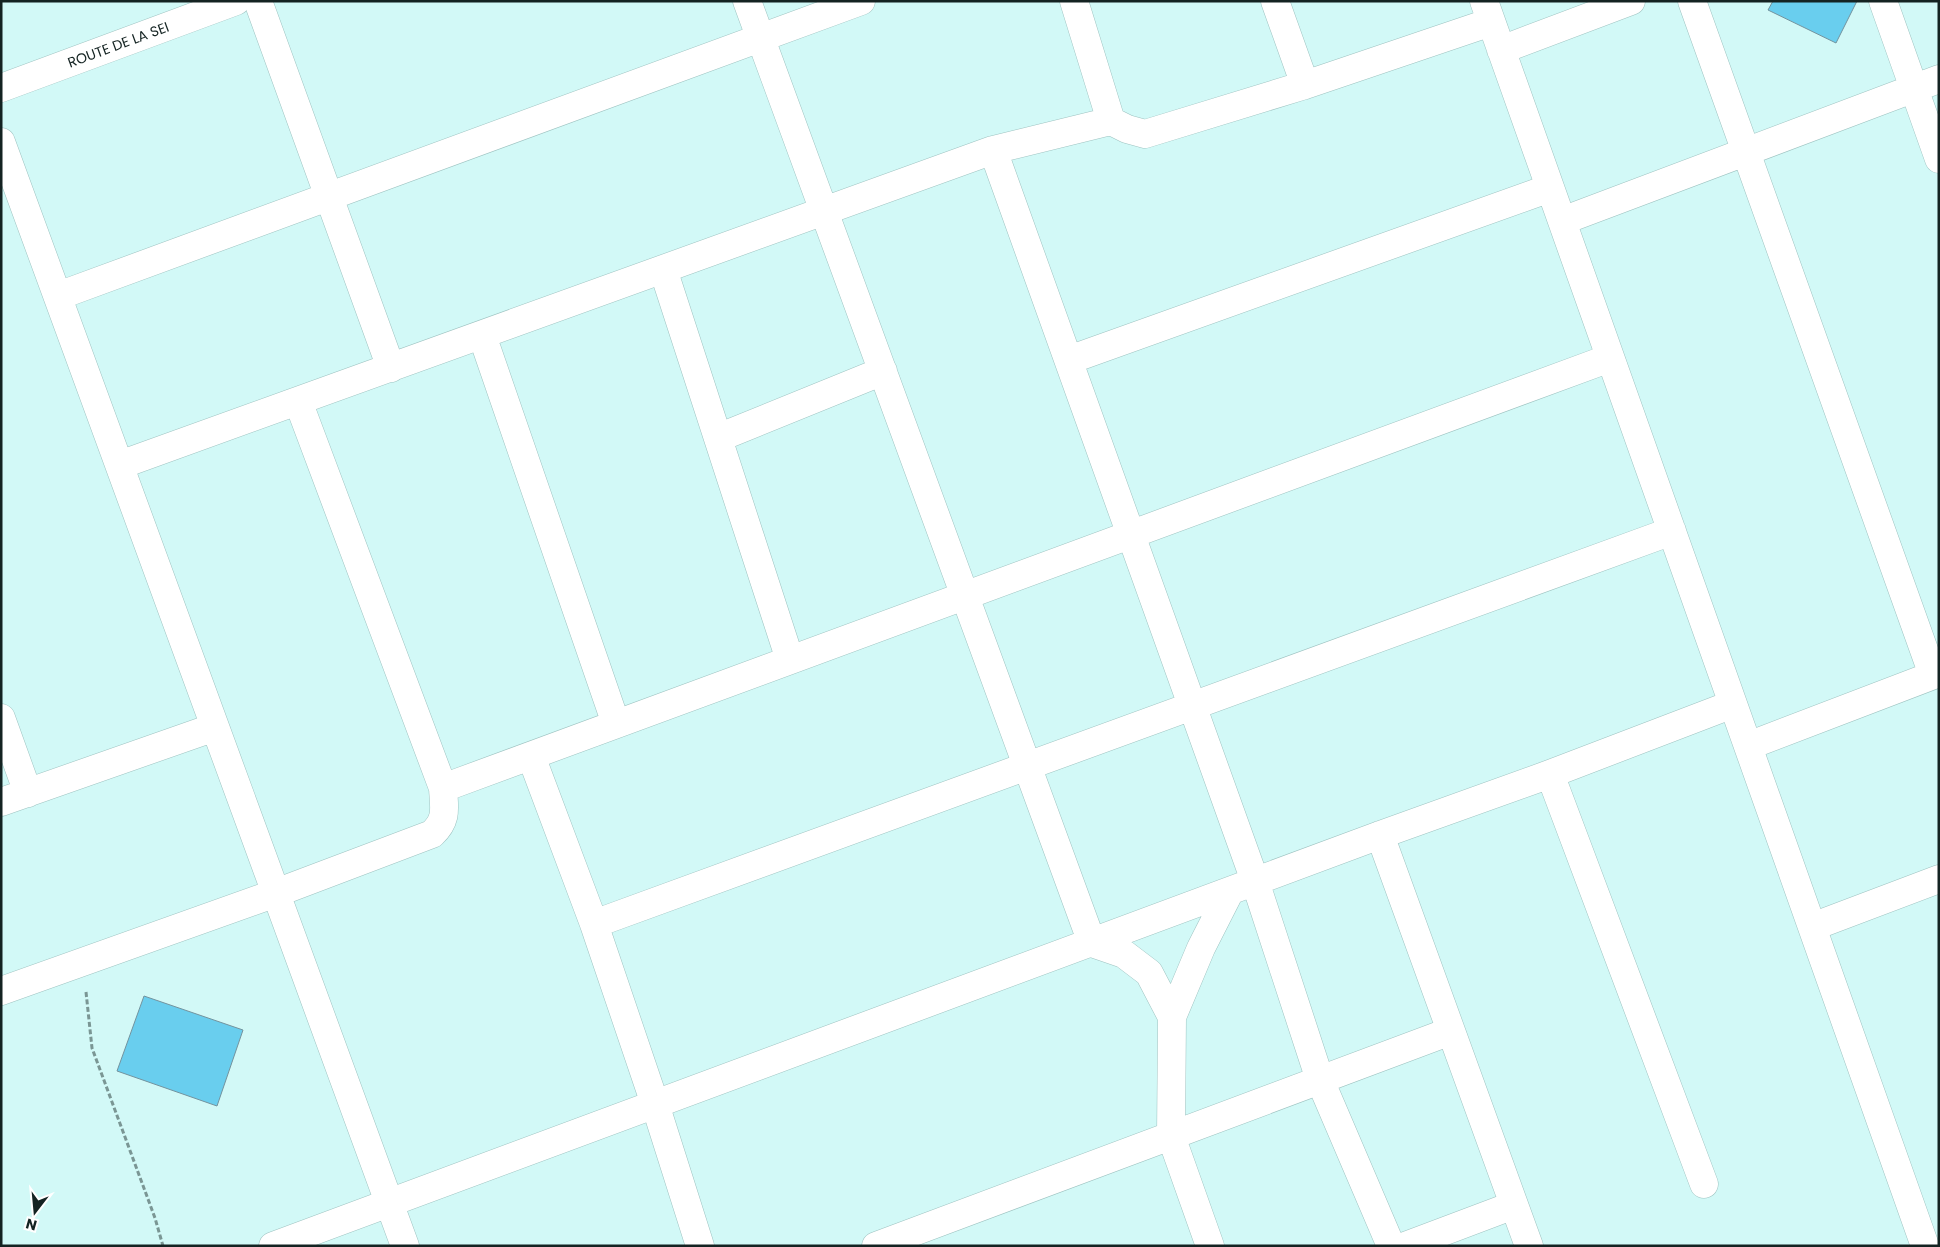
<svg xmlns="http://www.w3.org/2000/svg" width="1940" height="1247" font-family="Poppins,sans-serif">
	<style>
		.building { fill: #69ceee; stroke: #73939e }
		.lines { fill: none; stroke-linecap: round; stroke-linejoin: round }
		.minor-casing { stroke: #9ec3c1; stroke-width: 29 }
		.tertiary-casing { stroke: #9ec3c1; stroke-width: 29 }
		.path { stroke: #7a9694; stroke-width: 3; stroke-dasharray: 5 2.5; stroke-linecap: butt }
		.minor { stroke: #fff; stroke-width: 28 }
		.tertiary { stroke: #fff; stroke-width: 28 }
		.labels { text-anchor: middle; stroke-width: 4; stroke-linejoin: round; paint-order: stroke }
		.street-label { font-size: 14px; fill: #142322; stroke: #fff }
	</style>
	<rect width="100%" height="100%" fill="#d2f9f7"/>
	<!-- building -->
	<path class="building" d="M1773 1H1857L1836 43 1768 10Z
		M144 996 243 1030 217 1106 117 1071Z"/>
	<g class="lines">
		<defs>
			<path id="minor" d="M258 1 391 368
				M747 1 1092 943 1124 954 1149 973 1172 1017 1171 1136 1210 1246
				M1074 1 1111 121
				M1275 1 1305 85
				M1484 1 1925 1246
				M1692 1 1933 675
				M1883 1 1939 159
				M1501 50 1631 1
				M1 142 405 1246
				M993 150 1255 881 1320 1080 1391 1246
				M1562 221 1939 79
				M663 269 790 660
				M58 296 861 1
				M482 335 616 724
				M1069 360 1550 188
				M718 438 883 371
				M120 465 993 150 1111 121 1127 129 1145 134 1305 85 1491 22
				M1 718 28 793
				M1748 746 1939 673
				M531 756 594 924 655 1104 700 1246
				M1550 774 1704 1184
				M443 788 1610 358
				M1 802 215 727
				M1380 835 1529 1246
				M594 924 1672 531
				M1812 927 1939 879
				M1 991 276 893 432 834C448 819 444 808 443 788L298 401
				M1172 1017 1201 948 1230 891
				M273 1246 1380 835 1550 774 1733 704
				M876 1246 1451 1031
				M1405 1246 1514 1205"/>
			<g id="tertiary">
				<path id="s1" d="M1 88 236 1"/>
			</g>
		</defs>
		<!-- minor casing -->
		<use href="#minor" class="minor-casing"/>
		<!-- tertiary casing -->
		<use href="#tertiary" class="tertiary-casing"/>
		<!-- path -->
		<path class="path" d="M86 992 92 1048 155 1218 163 1246"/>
		<!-- minor -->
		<use href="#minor" class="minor"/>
		<!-- tertiary -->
		<use href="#tertiary" class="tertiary"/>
	</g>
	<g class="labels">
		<!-- street labels -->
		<g class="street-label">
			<text dy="5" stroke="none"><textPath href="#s1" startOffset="125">ROUTE DE LA SEI</textPath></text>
		</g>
	</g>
	<!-- border -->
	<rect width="1940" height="1247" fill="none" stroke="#142322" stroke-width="5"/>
	<!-- north arrow -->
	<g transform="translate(35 1212) rotate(196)" stroke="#ffffff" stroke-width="4" paint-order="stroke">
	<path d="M0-4L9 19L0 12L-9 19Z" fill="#142322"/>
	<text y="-8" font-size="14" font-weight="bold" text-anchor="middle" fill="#142322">N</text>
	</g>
</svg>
